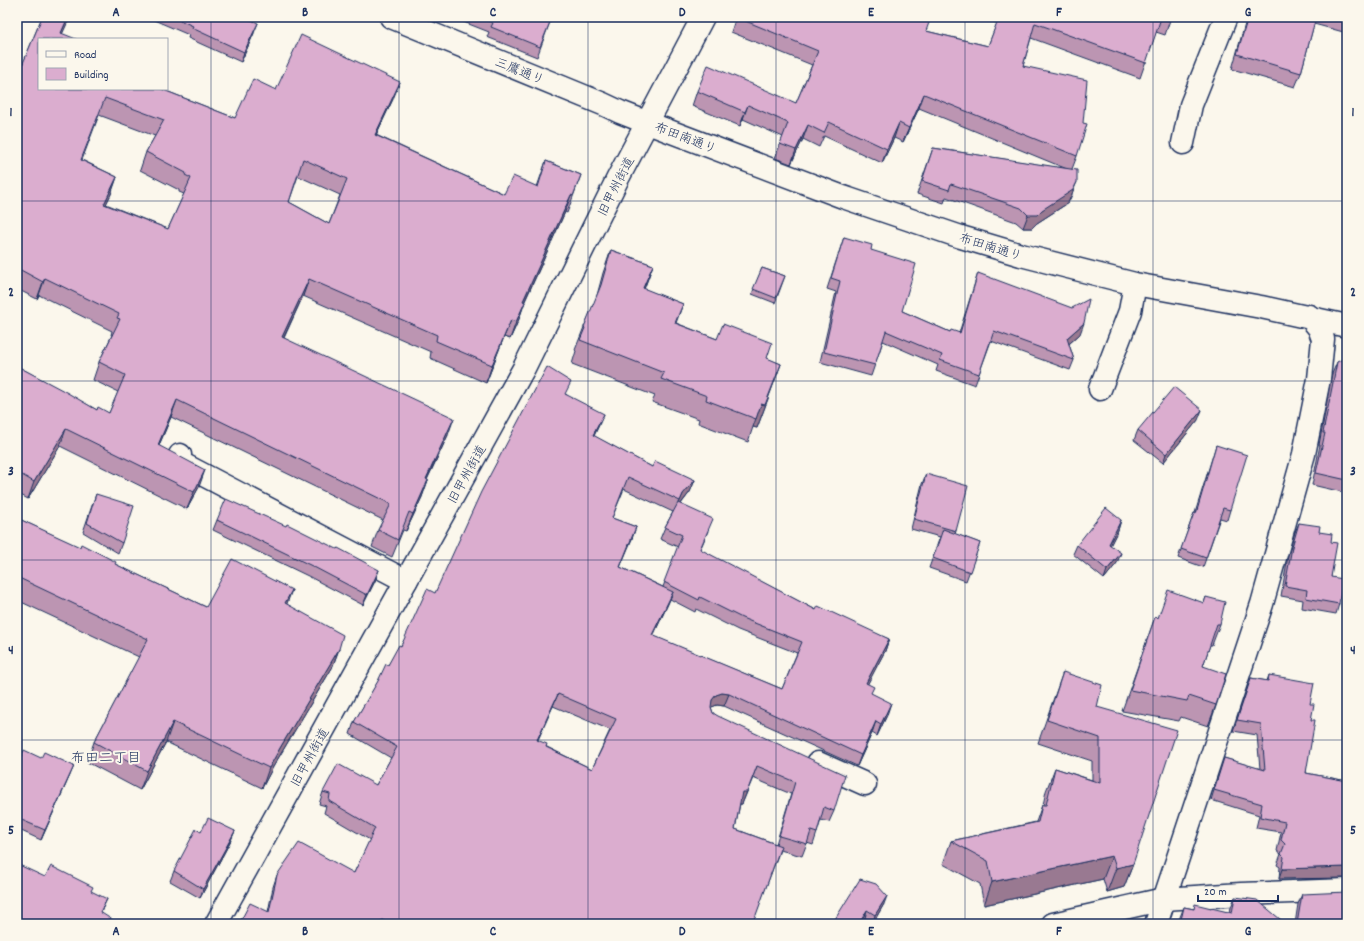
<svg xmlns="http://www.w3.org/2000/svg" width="1364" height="941" font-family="Dekko,'Klee One',sans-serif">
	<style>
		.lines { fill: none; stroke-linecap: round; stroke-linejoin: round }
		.minor-casing { stroke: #1b2f5e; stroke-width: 25 }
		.major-casing { stroke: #1b2f5e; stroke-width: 25 }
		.minor { stroke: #fbf7ec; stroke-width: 22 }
		.major { stroke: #fbf7ec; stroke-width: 22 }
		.wall { fill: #bc95b2; stroke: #1b2f5e; fill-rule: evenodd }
		.shaded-wall { fill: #997991; stroke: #1b2f5e }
		.building { fill: #dbadcf; stroke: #1b2f5e; fill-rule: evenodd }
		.grid { fill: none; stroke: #1b2f5e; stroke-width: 1; stroke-opacity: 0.55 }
		.labels { text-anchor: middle; stroke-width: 4; stroke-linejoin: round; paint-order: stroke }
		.street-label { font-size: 13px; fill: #1b2f5e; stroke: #fbf7ec }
		.neighbourhood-label { font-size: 14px; fill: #1b2f5e; stroke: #fbf7ec }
		.neatline { fill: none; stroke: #1b2f5e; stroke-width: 1.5 }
		.grid-label { font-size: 13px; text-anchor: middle; font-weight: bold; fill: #1b2f5e }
	</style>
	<rect width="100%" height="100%" fill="#fbf7ec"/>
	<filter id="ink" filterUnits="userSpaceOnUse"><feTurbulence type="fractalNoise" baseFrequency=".025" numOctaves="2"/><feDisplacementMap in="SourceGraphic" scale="8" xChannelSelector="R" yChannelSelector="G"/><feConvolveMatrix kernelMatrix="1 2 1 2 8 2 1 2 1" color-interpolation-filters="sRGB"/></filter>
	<g filter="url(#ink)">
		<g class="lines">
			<defs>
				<path id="minor" d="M648 123 843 197 961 237 1021 255 1135 284 1261 307 1347 326
					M1183 143 1191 105 1226 17
					M1100 389 1130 311 1135 284
					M180 455 177 461 406 581
					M818 763 865 784
					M1053 924 1164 899 1241 894 1347 890
					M1156 924 1262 604 1304 454 1319 379 1323 339 1319 328 1309 316"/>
				<path id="major" d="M391 17 603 104 620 112 648 123
					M216 924 524 368 618 178 703 17"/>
			</defs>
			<!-- minor casing -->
			<use href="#minor" class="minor-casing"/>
			<!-- major casing -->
			<use href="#major" class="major-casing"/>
			<!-- minor -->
			<use href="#minor" class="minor"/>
			<!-- major -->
			<use href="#major" class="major"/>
		</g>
		<!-- wall -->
		<path class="wall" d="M42 17H70L62 33 39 39 161 89 235 118 276 90 393 99 376 135 504 194 537 187 546 161 581 175 567 213 565 212 525 301 519 319 510 339 504 337 486 383 430 358 431 352 303 296 284 338 448 435 427 480H428L422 497 406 531 403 530 392 557 372 547 378 530 383 520 171 417 159 445 199 487 187 509 60 446 28 499 17 493V366L97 410 109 413 118 392 93 380 99 362 112 335H111L112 331 39 295 37 299 17 289V67L21 68ZM99 115 155 136 146 152 140 170 179 190V192L184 194 168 229 106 204 111 194 117 177 82 160ZM298 176 340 195 329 224 289 202Z
			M147 17H244L254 33 241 62 188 38 189 35Z
			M451 17H547L546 21 550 22 537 57 487 37 489 32Z
			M736 17 926 31 988 46 997 23 982 17H1171L1165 35 1156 32 1140 78 1031 38 1023 66 1077 156 1072 169V195L1068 203 1037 223 1032 228H1023L1016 222 946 197 944 203 917 194 933 148 1067 169 919 108 903 142 894 138 882 163 824 136 819 147 803 139 791 164 775 158 783 137 743 119 740 126 692 106 697 91 796 103 812 65 731 32Z
			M1247 17H1347V33L1314 24 1301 73 1295 87 1232 69Z
			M844 237 871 250 902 311 950 332 959 333 978 273 1080 334 1069 344 1074 360 1070 370 991 341 975 385 936 371 938 365 883 341 871 376 820 362 836 292 827 289Z
			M611 250 653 265 644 289 683 304 676 323 781 364 757 428 753 427 748 442 698 423 699 419 652 402 655 396 572 364 576 351 575 350 584 327 596 299 603 273Z
			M762 268 785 276 775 303 752 294Z
			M1347 359V493L1312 485 1320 445H1319L1332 374 1337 362Z
			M566 394 599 425 594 436 652 467 695 480 690 492 681 504 708 531 700 550 816 610 889 639 885 651 867 684 871 694 887 715 877 736 872 733 857 766 724 706 717 705 711 707 713 713 834 811 829 822 821 820 813 845 807 843 802 856 780 850 752 924H239L268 912 273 887 277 875 354 873 370 840 324 813 326 806 319 804 323 792 376 785 391 758 350 734 354 722 388 665ZM624 489 673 512 665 527 660 539 678 547 663 587 620 567 636 527 612 518ZM670 599 695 612 696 609 738 630 797 653 782 689 653 636ZM553 706 610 730 592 769 547 747 538 740ZM753 778 791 794 776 844 735 829 740 804H742Z
			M1198 420 1163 463 1134 440 1138 430Z
			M1216 445 1230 510 1227 520 1220 518 1203 567 1178 558 1194 513H1195L1213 455Z
			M926 474 956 531 955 534 980 543 966 581 929 568 940 537 911 529 922 484Z
			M96 494 122 543 118 553 83 532Z
			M17 518 206 607 287 604 339 649 332 668 273 767 262 788 166 742 140 790 87 762 94 742 139 657 17 600Z
			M217 520 376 579 363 605 308 576 213 530Z
			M1121 520 1118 530 1110 545 1117 563 1104 579 1073 554 1077 545Z
			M1299 523 1319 532 1331 542V577L1339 604 1336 614 1302 608 1303 600 1281 596 1288 556 1295 532Z
			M1206 597 1220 624 1212 645H1210L1203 666 1216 705 1208 726 1181 717 1179 721 1122 711 1155 617 1158 618 1204 603Z
			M1063 672 1097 707 1133 864 1124 887 1107 892 1103 879 984 905 980 884 943 864 951 841 1036 822 1042 805H1043L1046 791 1055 768 1092 780V761L1038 743Z
			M1269 675 1310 704 1311 720 1306 773 1347 781V878L1279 879 1280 867 1277 865 1281 854 1277 851 1281 832 1256 828 1259 815 1211 800 1224 758 1260 769 1257 735 1233 731 1251 678 1267 681Z
			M17 766 70 775 41 840 17 829Z
			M235 831 231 840 200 898 170 881 174 871 201 832Z
			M1302 894 1347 924H1295L1298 904Z
			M1235 897 1286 924H1178L1180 917 1184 907 1194 909 1230 912 1231 907Z
			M884 904 873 923 865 918 832 924Z"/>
		<!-- shaded-wall -->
		<path class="shaded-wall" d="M68 17H70L60 39 61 33Z
			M258 23 254 33 241 62 244 52Z
			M400 82 393 99 368 152 375 135Z
			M924 94 919 108 903 142 909 128Z
			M748 105 743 119 740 126 745 112Z
			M899 123 894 138 882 163 887 149Z
			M808 125 803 139 791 164 796 150Z
			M117 177 111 194 98 221 104 204Z
			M1077 182 1068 203 1037 223 1032 228H1023L1028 215 1042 210Z
			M571 195 565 212 517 318 523 301Z
			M653 265 644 289 643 288Z
			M45 278 39 295 37 299 43 282Z
			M309 279 303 296 276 354 282 337Z
			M525 302 519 319 510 339 516 322Z
			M511 320 504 337 486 383 492 365Z
			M1084 323 1080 334 1063 349 1067 338Z
			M781 364 757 428 753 427 761 404Z
			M177 400 171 417 152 462 158 445Z
			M1202 410 1198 420 1163 463 1166 454Z
			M604 414 599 425 588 447 593 435Z
			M454 418 448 435 419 496 426 479Z
			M66 429 60 446 28 499 34 482Z
			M205 470 199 487 187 509 194 492Z
			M428 480 422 497 406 531 413 514Z
			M695 480 690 492 679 506 675 513 680 501 683 494Z
			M1121 520 1118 530 1106 554 1109 544Z
			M636 527 632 539 615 579 620 567Z
			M1121 553 1117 563 1104 579 1107 570Z
			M379 570 376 579 363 605 367 595Z
			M292 590 285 609V603Z
			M673 592 668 604 648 647 652 635Z
			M889 639 885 651 862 695 866 683Z
			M339 649 332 668 273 767 262 788 269 768 280 748Z
			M722 693 729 694 724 706 717 705 712 707 708 711 712 700 716 695Z
			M558 694 553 706 532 751 537 740Z
			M891 703 887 715 877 736 881 724Z
			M876 721 872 733 857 766 861 755Z
			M173 722 166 742 140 790 147 771Z
			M74 766 70 775 41 840 45 830Z
			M757 766 742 804H738L742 792Z
			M235 831 231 840 200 898 203 889Z
			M1112 856 1103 879 984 905 992 882Z
			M1133 864 1124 887 1107 892 1116 868Z
			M1347 867V878L1279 879 1282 869Z
			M887 896 884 904 873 923 875 915Z
			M107 899 103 908 97 922 100 912Z
			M867 910 865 918 861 924H859Z"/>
		<!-- building -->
		<path class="building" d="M42 17H68L61 33 76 39H39V89H161L235 118 253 79 276 90 301 35 400 82 375 135 504 194 513 176 538 187 546 161 581 175 573 196 571 195 523 301 525 302 516 322 511 320 492 365 436 341 437 335 309 279 282 337 454 418 426 479 428 480 413 514 409 512 398 540 378 530 391 504 177 400 158 445 205 470 194 492 66 429 34 482 17 472V366L66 392 97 410 98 407 109 413 125 375 99 362 120 319 117 318 119 314 45 278 43 282 17 268V67L21 68ZM105 98 164 120 146 152 186 173 185 175 191 178 168 229 104 204 117 177 81 160ZM303 159 347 179 329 224 289 202Z
			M173 17H244L258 23 244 52 192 28 193 26Z
			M479 17H547L546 21 550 22 540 47 491 27 493 23Z
			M736 17H931L926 31 988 46 999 17H1171L1170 21 1161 18 1146 63 1035 23 1023 66 1087 80 1083 123 1087 124 1077 156 924 94 909 128 899 123 887 149 829 122 824 133 808 125 796 150 780 144 788 123 748 105 745 112 697 91 708 65 796 103 818 51Z
			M1248 17H1316L1301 73 1237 54Z
			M933 148 1077 170V182L1073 190 1042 210 1037 215H1028L1021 208 951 184 949 190 922 181Z
			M844 237 872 245 871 250 916 264 902 311 950 332 951 330 960 333 978 273 1072 308 1089 299 1084 323 1067 338 1074 360 994 331 979 374 940 360 942 355 886 331 875 365 824 352 840 281 831 278Z
			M611 250 653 265 643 288 683 304 675 323 717 339 723 324 772 343 767 358 781 364 765 405 761 404 756 419 706 400 707 396 661 379 664 373 580 340 585 328 584 327 601 285Z
			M762 268 785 276 776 298 753 289Z
			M1345 358 1347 359V480L1316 473 1325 433H1323L1337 362Z
			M547 367 571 382 565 394 604 414 593 435 652 467 655 461 695 480 683 494 680 501 628 477 612 518 636 527 620 567 673 592 652 635 782 689 802 642 742 618 700 597 699 600 664 582 682 535 665 527 678 503 713 519 700 549 816 610 818 606 889 639 866 683 874 687 871 693 891 703 881 724 876 721 861 755 729 694 722 693 716 695 712 700 711 707 713 713 718 716 845 775 834 811 824 807 817 833 811 831 807 844 779 836 795 782 757 766 747 792H742L735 829 781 846 756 915 751 924H390L382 920 379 924H239L250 903 269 912 277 875 299 843 354 873 375 828 329 801 330 794 323 792 338 764 376 785 397 747 354 722 378 681 386 664 388 665 399 645 401 646 427 589 435 593 481 492ZM558 694 616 719 592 769 546 747 547 744 537 740Z
			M1174 387 1202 410 1166 454 1138 430Z
			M1216 445 1247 455 1230 510 1223 508 1206 558 1181 549 1194 513 1196 514Z
			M926 474 968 486 956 531 914 519Z
			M96 494 134 506 122 543 87 523Z
			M226 499 286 526 287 524 337 549 338 548 379 570 367 595 312 566 217 520Z
			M1106 508 1121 520 1109 544 1121 553 1107 570 1077 545Z
			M17 518 80 547 81 544 116 562 115 564 206 607 232 559 292 590 285 603 343 635 339 649 280 748 269 768 173 722 147 771 94 742 148 639 17 577Z
			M1299 523 1320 526 1319 532 1332 534 1331 542 1337 543 1331 577 1343 579 1339 604 1306 598 1307 590 1285 586 1292 547Z
			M943 529 980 543 970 572 933 558Z
			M1168 590 1204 603 1206 597 1225 602 1220 624H1217L1203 666 1226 674 1216 705 1189 696 1187 701 1130 690 1155 617 1158 618Z
			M1063 672 1102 685 1097 707 1177 730 1133 864 1116 868 1112 856 992 882 988 861 951 841 1038 822 1042 805H1046L1055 768 1100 783V738L1047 720Z
			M1269 675 1314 683 1310 704H1314L1311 720H1315L1306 773 1347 781V867L1282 869 1284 857 1281 854 1285 844 1281 840 1285 822 1260 817 1262 804 1214 790 1224 758 1265 770 1261 724 1237 720 1251 678 1268 681Z
			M24 750 41 758 44 752 74 766 45 830 17 818V766Z
			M208 818 235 831 203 889 174 871 196 829 201 832Z
			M17 864 45 877 51 866 93 887 91 891 107 899 100 912 119 924H17Z
			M860 879 876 884 887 896 875 915 867 910 859 924H832Z
			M1347 892V924H1297L1302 894Z
			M1235 897 1257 900 1286 924H1180L1184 907 1194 909 1195 904 1232 913Z
			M1129 921V924H1114Z"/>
	</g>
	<!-- grid -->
	<path class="grid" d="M211 17V924M399 17V924M588 17V924M776 17V924M965 17V924M1153 17V924M17 201H1347M17 381H1347M17 560H1347M17 740H1347"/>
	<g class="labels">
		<!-- street labels -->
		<g class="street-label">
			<text transform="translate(520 70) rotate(22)" y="5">三鷹通り</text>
			<text transform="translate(686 137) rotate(21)" y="5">布田南通り</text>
			<text transform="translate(615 186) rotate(-63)" y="5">旧甲州街道</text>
			<text transform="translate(991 246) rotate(17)" y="5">布田南通り</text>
			<text transform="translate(466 474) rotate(-61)" y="5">旧甲州街道</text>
			<text transform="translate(309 757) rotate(-61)" y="5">旧甲州街道</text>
		</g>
		<!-- neighbourhood labels -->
		<g class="neighbourhood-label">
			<text x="106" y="762">布田二丁目</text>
		</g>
	</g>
	<!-- margin -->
	<rect width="1364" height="941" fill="none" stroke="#fbf7ec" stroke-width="44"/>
	<!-- legend -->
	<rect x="38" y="38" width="130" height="52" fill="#fbf7ec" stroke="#a1a7b3"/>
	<rect x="46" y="51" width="20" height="6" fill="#fbf7ec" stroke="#a1a7b3"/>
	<text x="74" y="58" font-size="12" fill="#1b2f5e">Road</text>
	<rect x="46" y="68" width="20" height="12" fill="#dbadcf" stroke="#a1a7b3"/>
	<text x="74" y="78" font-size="12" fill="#1b2f5e">Building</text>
	<!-- scale -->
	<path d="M1198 895v6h80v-6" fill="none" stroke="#1b2f5e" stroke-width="2"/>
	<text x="1204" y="895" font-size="12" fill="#1b2f5e" stroke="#fbf7ec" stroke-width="3" paint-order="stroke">20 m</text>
	<rect x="22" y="22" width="1320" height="897" class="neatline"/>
	<g class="grid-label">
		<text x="116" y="16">A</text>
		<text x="305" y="16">B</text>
		<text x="493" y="16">C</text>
		<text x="682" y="16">D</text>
		<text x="871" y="16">E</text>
		<text x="1059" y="16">F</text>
		<text x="1248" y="16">G</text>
		<text x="11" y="116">1</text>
		<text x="1353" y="116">1</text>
		<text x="11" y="296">2</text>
		<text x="1353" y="296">2</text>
		<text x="11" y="475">3</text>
		<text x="1353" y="475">3</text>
		<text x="11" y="654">4</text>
		<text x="1353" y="654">4</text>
		<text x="11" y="834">5</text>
		<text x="1353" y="834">5</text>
		<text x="116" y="935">A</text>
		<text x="305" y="935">B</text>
		<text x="493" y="935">C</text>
		<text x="682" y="935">D</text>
		<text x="871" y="935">E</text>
		<text x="1059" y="935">F</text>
		<text x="1248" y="935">G</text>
	</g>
</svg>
